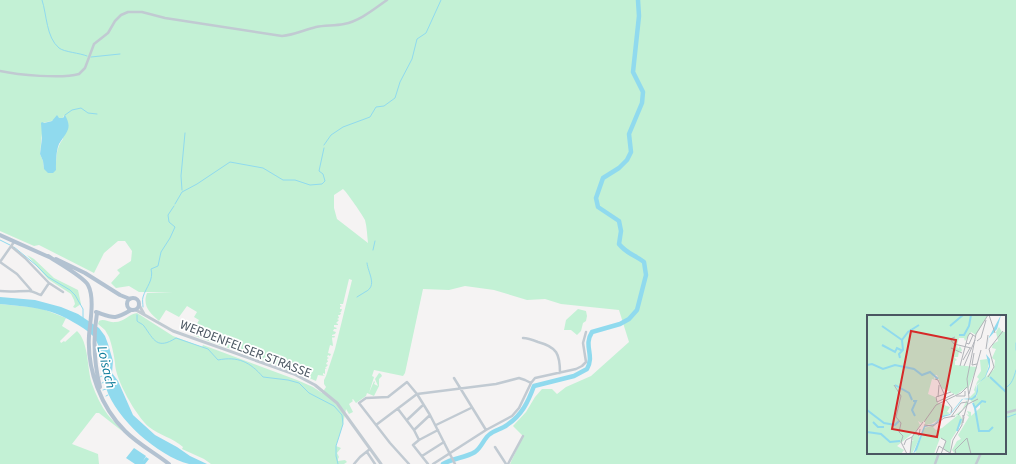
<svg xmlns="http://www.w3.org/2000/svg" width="1016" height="464" font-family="'Source Sans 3',sans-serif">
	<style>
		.green { fill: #c3f1d5; fill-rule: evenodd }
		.water { fill: #90daee }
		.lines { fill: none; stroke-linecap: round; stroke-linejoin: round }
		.stream { stroke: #90daee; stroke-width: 1 }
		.river { stroke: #90daee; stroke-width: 4.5 }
		.minor { stroke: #c1cad2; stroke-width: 2.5 }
		.tertiary { stroke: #c1cad2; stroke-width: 3 }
		.primary { stroke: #b3c2d1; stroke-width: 4 }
		.labels { text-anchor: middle; stroke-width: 3.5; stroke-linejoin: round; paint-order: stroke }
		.street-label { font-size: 13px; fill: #4a5661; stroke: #fff }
		.water-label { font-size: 14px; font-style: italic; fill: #0c7c9b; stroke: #fff }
		.inset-river { fill: none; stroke: #90daee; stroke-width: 2 }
		.inset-road { fill: none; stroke: #b1b4b9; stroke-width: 1 }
		.view { fill: #d62828; fill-opacity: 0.15; stroke: #d62828; stroke-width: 2 }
		.inset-edge { fill: none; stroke: #4a5661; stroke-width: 2 }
	</style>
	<rect width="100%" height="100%" fill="#f5f3f3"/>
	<!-- green -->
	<path class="green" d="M0 0H1016V464H510L523 436 513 426 526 412 535 397 542 389H552L557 394 566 387 591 376 629 342 619 310 561 304 545 299 527 300 494 290 465 286 449 290 423 289 405 373 403 376 374 370 372 376 374 377 369 393 374 381 375 382 374 384 378 386 375 379 379 373 381 374 382 376 379 379V386L374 396 367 393 366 396 356 403 353 399 352 400 353 401 349 404 353 412 349 414 346 409 343 424 336 446 341 448 337 453 339 457 338 459V461L345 460 347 462 344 464H211L204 459 182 449 183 447C173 438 159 435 149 427 136 416 115 379 115 363 114 356 112 345 109 337L105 330 98 324 99 321C104 318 109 323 115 322 124 322 129 314 137 313L173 336 202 347 203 345 297 380 313 387 322 393 326 387 324 384V380L326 376 335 349 352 280 349 279 343 304H340V305L342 306 340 307V309H342L341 312H339L341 313 340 315H338L339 318 337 319 339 320 336 323 338 324V325H334V327L337 328 336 329H334L333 331 336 332 335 334 332 335V336H335L334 338 333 337 332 338 333 346 330 345 328 353 331 354 330 356 328 355 327 357 329 358 327 359 328 362H327L326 364 328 365 325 368 327 369H325V374L323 373V375L325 376 318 375 316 381 300 374 195 336 192 333 199 320 194 317 197 312 187 306 179 317 166 310 159 321C150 313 142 306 147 293L173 292H139L129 286 116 288 111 283 120 273 117 270 131 261 132 251 125 241H118L104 253 94 273 39 245 34 246 0 231ZM64 115 63 139C56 147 56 159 56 170L44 169 43 161 40 154 43 123 63 118ZM343 189C346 191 364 217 365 220 367 227 367 235 368 243L337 219 334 208V195ZM868 316H1005V453H868Z
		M27 255 34 259 54 278 78 290 81 304 75 308 73 307 75 304 74 300 71 294 48 279Z
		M0 304 40 308 66 318 62 326 70 331 60 341 61 343 64 341 65 342 77 331C89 342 87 369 92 384 96 395 101 406 108 415 112 420 118 425 122 431L99 413H96L72 444 98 454 99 464H0Z
		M578 309 586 311 587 316 586 321 583 323 581 331 577 335 571 330H564L566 320Z"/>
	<!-- water -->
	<path class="water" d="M57 115 59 118H63L65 115C73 129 66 132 59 144 56 151 56 162 56 170L53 173H48L44 169 43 161 40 154 42 138 41 123 42 122 44 123 52 121Z
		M0 297 35 300 61 307 78 314 99 328 105 336 108 344 113 361 112 373 118 381 133 415 155 435 177 447 190 456 207 464C202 464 194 464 189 464 158 456 116 419 106 388 100 371 105 351 93 336 87 330 80 326 73 322 48 307 28 307 0 304Z
		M134 448 140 452 137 456 140 452 146 456 143 461 146 457 149 459 145 464H135L126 458Z"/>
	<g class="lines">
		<!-- stream -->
		<path class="stream" d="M42 0C47 15 46 37 59 48 64 52 80 53 87 56
			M91 57 120 54
			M65 115 72 110 81 108 88 113 97 114
			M324 145 331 135 343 127 370 117 376 107 384 106 395 98 400 82 412 59 417 39 426 33 441 0
			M182 190 181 176 185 133
			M175 204 182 192 197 184 230 162 263 168 283 180H295L310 185 322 184 325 181 323 174 319 171 324 148
			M0 240 10 245
			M14 247 36 265 48 277 70 290 75 295 83 309V318
			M373 250 375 241
			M357 297C360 295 362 294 365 292 378 286 368 273 367 263
			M143 307C143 304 142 300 143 297 146 287 154 280 151 269L158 266 161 252 170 238 175 227 169 222 168 215 174 206
			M137 315V321C139 323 143 324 144 326 154 340 157 350 176 338L208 349 218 360C238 356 250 362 263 377L288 380 299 383 309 393 334 406 342 415 343 424 336 446V456L338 464
			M1016 343V350
			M100 377 102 376
			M102 383 104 382
			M1005 388C1012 385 1014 377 1016 370
			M103 390 106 389
			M106 396 108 395
			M1005 416 1008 417 1016 414"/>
		<!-- river -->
		<path class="river" d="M443 464C453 458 465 458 475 452 482 447 484 438 490 434 495 430 502 429 507 425 522 415 528 402 534 386L574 376 587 369C595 355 583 346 592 332L620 324 629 319 637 310 646 275 644 262C635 255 627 254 619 244L621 231 619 221 598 207 596 198 603 178 619 168 627 160 631 152 629 134 642 103 643 92 633 72 639 16 638 0"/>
		<!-- minor -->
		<path class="minor" d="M0 71C18 75 62 79 79 74L85 68 94 44 108 33 115 21 121 15 128 12H142L165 18 282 36C294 35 304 30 316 27 325 25 334 26 344 24 360 21 374 9 387 0
			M12 247 25 258 49 283 63 292
			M0 262 17 274 31 290
			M0 262 14 242
			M0 291C10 292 19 291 29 291 33 291 37 294 41 295L49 283
			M523 338C528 338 533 340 538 342 557 347 560 354 560 373
			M454 378 486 430
			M398 409 414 430 419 440 413 445 428 464
			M1005 413 1016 410
			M407 420 423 405
			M376 425 417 394 496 384 519 378 525 380 531 383
			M436 425 471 408
			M414 430 430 415
			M419 440 438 430
			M495 447 506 464
			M367 452 375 464
			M422 456 444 442
			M354 464 360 457 370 449
			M409 464 390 443 359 403 366 398 388 397 407 382 417 394 430 415 455 464
			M433 464 486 430 512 416 519 408 531 383 535 378 576 369 582 366 586 362 583 343 586 332
			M508 464 523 436
			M935 464 939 453
			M976 464 981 453"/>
		<!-- tertiary -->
		<path class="tertiary" d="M139 305 144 314
			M136 310 173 331 294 374 315 385 337 403 381 464"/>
		<!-- primary -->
		<path class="primary" d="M0 235 49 257
			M48 256C57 262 84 277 88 285 95 298 90 322 89 336 87 370 101 407 125 431 138 444 155 453 169 464
			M56 259 85 273 120 295 130 299
			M127 304a6 6 0 1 1 12 0a6 6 0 1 1-12 0Z
			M96 312C114 318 114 320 131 310
			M97 313C93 337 94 363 100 387"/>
	</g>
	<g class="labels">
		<!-- street labels -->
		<g class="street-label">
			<text transform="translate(246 348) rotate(21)" y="5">WERDENFELSER STRASSE</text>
		</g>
		<!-- water labels -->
		<g class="water-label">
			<text transform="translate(107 367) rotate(77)" y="5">Loisach</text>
		</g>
	</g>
	<!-- overview -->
	<g transform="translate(867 315)">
		<rect width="139" height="139" fill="#f5f3f3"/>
		<path d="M0 0H121L109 20 104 17 98 26 97 23H92L90 30 91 34 93 31 95 35 94 37 92 36 91 42H87L90 45 88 46V50L110 52 101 74 100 72 89 80 75 73 70 60H66L68 65 65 64 61 79 68 82 71 88 83 92 80 97 83 98 64 109 58 110V105L54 108 51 106 53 110 48 118 53 122 45 139H43L44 126H47L45 125 46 118 30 131 37 135 34 139H0ZM132 12 135 17H139V139H88L85 135 90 126 94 124 91 120 102 102 99 99 102 100 100 96 104 97V101L113 93V89L108 93 106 87 103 86 110 81V70L115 65 109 70V79L106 83H102L108 77 107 75 110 67 112 64 110 62 114 56 113 45 120 44 122 47 119 62 115 65 118 63 127 54 128 45 125 43 129 34 125 33 126 29 131 26 129 17ZM100 85 101 88 92 99 96 105 98 103 84 125 83 137H80L76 134 79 135 76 133 79 126 73 123 67 139H48L57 113 69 110 66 112 69 115 75 113 91 100 87 101 95 95Z" fill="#c3f1d5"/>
		<path d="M134 0 130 14 122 23 119 39 123 44V52L118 63 110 69 111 76 109 82 105 85 96 84 83 100 76 102 67 110 58 112 50 135 46 139 57 111 67 109 75 101 83 99 95 84 105 83 109 79 110 69 118 62 122 51 119 39 122 22Z" fill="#90daee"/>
		<path class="inset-river" d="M15 11 35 25M83 11 96 0M92 20H97L102 11 104 0M15 30 28 37 30 33 36 36M33 43 32 39 36 35 35 25 41 17 52 10M0 50 5 49 16 54 28 50 47 54 55 60 63 57 71 64M123 62 139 77M28 70 42 78 45 85M46 86H49L45 95 48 101M106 88 108 93 115 86 119 87M108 93 112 116H122L126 112M0 95 17 108 28 110 32 106M6 107 11 112H17M90 116 94 104M0 117 14 119 23 127 33 126"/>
		<path class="inset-road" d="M122 0 128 18M88 22 83 24 87 29 104 33M110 26 114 23 119 5M99 28 102 29 106 20M84 33 95 38M119 34 121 20M107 38 105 50 110 49M96 45 103 33M93 51 101 21 103 18 109 22M97 51 108 25M121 62 127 52 122 34 136 16M68 64 71 65 78 81M27 70 34 81 29 102 34 108 32 117 36 121 34 127 40 139M84 77 69 82 70 87 87 79M102 79 114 35M89 81H98V76M71 82 72 70M79 85 85 93 84 98M91 100 101 89 111 84M97 101 102 83 100 64 109 19 121 0M84 102 94 88 100 87M57 107 69 90 94 78 100 72M57 110 66 111 77 103 88 101M49 117 52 121 53 114M37 130 39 125 45 122M43 139 45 122 56 107M69 139 72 131 83 138M74 139 79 126 74 123M83 139 86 125 95 110V108L96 106 97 102 96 100V108M89 139 88 135 100 123 104 139"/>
		<path class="view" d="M44 16 89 25 70 122 25 114Z"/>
		<rect width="139" height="139" class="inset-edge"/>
	</g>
</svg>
